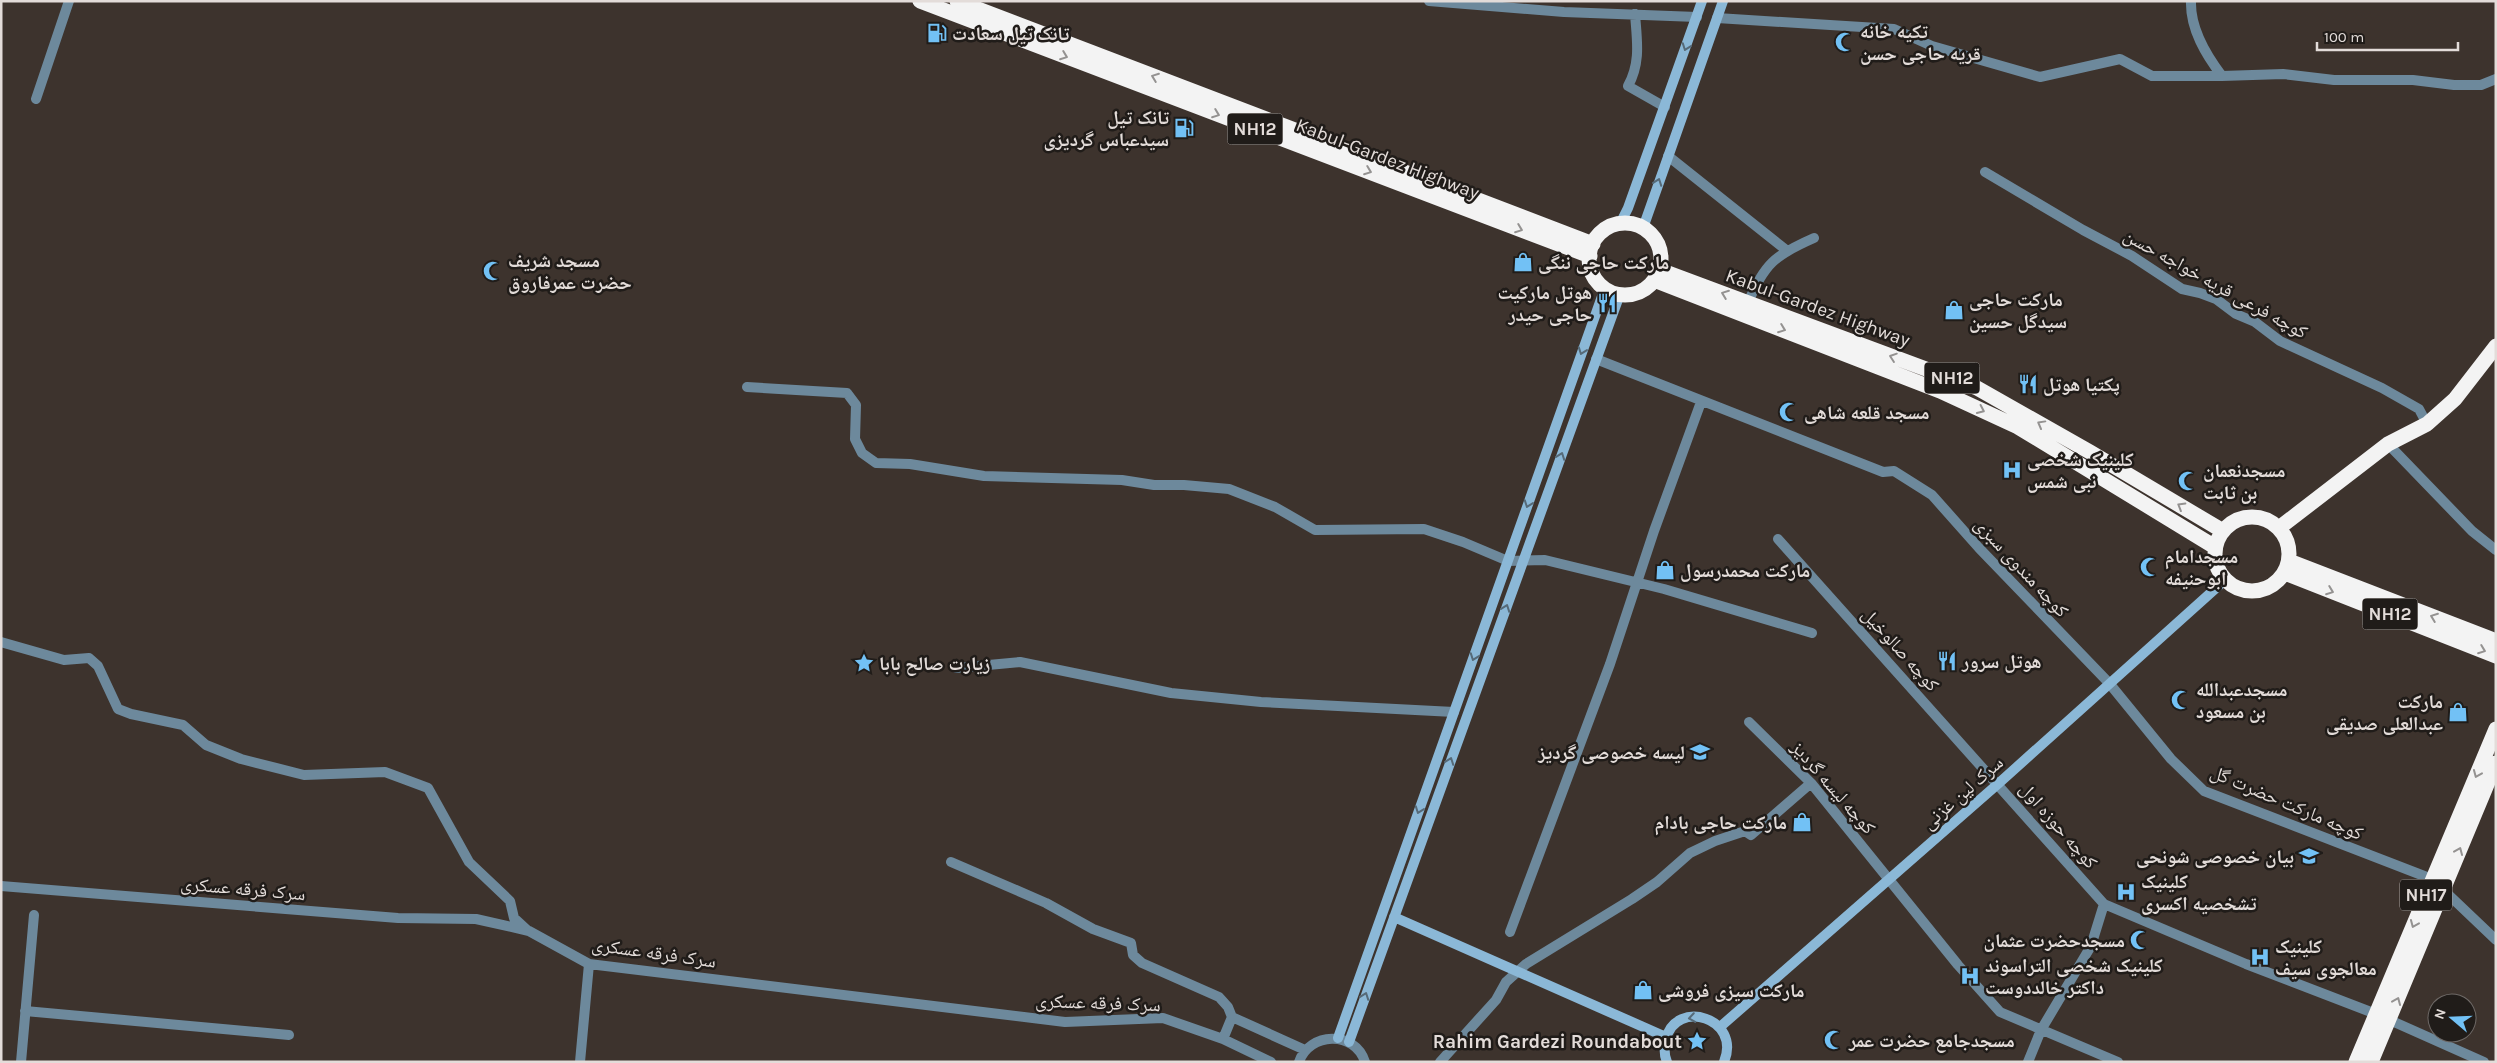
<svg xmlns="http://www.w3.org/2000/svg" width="2497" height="1063" font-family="Karla,'Noto Naskh Arabic',sans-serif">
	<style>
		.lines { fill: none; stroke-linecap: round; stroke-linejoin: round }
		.street { stroke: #6d899c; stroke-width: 10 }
		.secondary { stroke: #8bb8d7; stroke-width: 10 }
		.highway { stroke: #f3f3f3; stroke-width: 15 }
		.oneway { stroke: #566a78 }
		.oneway2 { stroke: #949291 }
		.labels { text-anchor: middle; stroke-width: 5; stroke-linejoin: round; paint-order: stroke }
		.shield { fill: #201c19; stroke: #a8a29f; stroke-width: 1 }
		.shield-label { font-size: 18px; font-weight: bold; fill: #e3dcd9 }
		.poi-label { font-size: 19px; font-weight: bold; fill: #e3dcd9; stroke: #201c19; text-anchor: start }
		.street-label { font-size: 19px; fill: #e3dcd9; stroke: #201c19 }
	</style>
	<rect width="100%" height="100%" fill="#3d332d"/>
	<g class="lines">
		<!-- street -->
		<path class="street" d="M1429 1 1564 12 1697 17
			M2191 1C2190 29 2206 55 2222 76L2283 74 2334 80H2413L2454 85H2481L2496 79
			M1635 14C1637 41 1641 62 1628 86L1665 107
			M1717 18 1894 29 1932 46 2040 77 2120 59 2152 76H2222
			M36 99 69 1
			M1668 156 1786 250
			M1985 172 2083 230 2132 256 2182 289 2200 293 2216 299 2236 314 2255 322 2280 341 2382 388 2419 409 2427 424
			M1748 303C1764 264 1775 255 1814 238
			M1596 359 1883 472 1894 471 1932 495 1979 548 2109 683 2171 759 2204 791 2432 879 2496 940
			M747 387 847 393 856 405 855 439 862 453 876 463 910 464 984 476 1122 480 1154 485H1184L1229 489 1275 507 1315 530 1424 529 1463 542 1508 561 1545 560 1664 589 1812 633
			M2388 444 2472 531 2496 550
			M1778 539 2104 904 2246 964 2376 1014 2484 1062
			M1 642 64 660 89 658 98 666 118 709 131 714 183 725 206 745 241 759 304 775 385 772 428 788 469 862 510 901 514 918 527 930
			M956 668 1020 662 1171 693 1261 702 1454 712
			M1749 722 1811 783 1958 965 2000 1012 2118 1062
			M951 862 1046 903 1093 929 1131 943 1133 955 1142 963 1219 997 1228 1007 1232 1017
			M1 886 398 918 476 919 529 931 589 964 1065 1022 1163 1018 1223 1039 1271 1062
			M1510 932 1610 664 1654 531 1701 402
			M25 1011 289 1035
			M1223 1039 1232 1017 1305 1050
			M21 1062 34 915
			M580 1062 589 964
			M1299 1062C1309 1032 1355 1030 1365 1062
			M1440 1062 1496 1000 1506 982 1526 964 1632 899 1657 882 1690 853 1715 841 1745 831 1751 835 1811 783
			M2028 1062 2041 1030 2091 946 2104 904"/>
		<!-- secondary -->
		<path class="secondary" d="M1620 224 1628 208 1702 1
			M1643 228 1723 1
			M1394 917 1666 1037
			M1720 1027 1999 783 2225 580
			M1338 1038 1605 288
			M1349 1042 1620 294
			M1667 1062C1664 1055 1664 1047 1666 1039 1676 998 1742 1018 1724 1062"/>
		<!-- highway -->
		<path class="highway" d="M920 1 1590 256
			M957 1 1593 244
			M1589 259a36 36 0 1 1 72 0a36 36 0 1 1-72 0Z
			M1660 270 1977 388 2090 452 2223 531
			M1654 280 1940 391 2018 427 2215 547
			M2215 554a37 37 0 1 1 74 0a37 37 0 1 1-74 0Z
			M2279 528 2388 444 2427 424 2455 399 2496 346
			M2289 561 2496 641
			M2285 573 2496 656
			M2356 1062 2496 729
			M2371 1062 2496 763"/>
	</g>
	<!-- one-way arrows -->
	<defs><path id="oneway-chevron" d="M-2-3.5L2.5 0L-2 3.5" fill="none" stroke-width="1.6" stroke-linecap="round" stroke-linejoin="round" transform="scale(1.25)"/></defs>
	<g class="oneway">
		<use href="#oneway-chevron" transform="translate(1686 47) rotate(110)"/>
		<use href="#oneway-chevron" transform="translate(1658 182) rotate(-70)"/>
		<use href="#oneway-chevron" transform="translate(1582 351) rotate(110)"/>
		<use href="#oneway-chevron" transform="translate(1561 456) rotate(-70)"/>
		<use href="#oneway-chevron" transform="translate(1528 504) rotate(110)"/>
		<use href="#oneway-chevron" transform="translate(1506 608) rotate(-70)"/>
		<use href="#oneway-chevron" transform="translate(1474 657) rotate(110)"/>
		<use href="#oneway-chevron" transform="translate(1450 761) rotate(-70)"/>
		<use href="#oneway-chevron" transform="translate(1419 810) rotate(110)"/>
		<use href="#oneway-chevron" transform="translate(1365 996) rotate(-70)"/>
		<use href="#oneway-chevron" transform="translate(1692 1018) rotate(171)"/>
	</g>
	<g class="oneway2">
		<use href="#oneway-chevron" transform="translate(1064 56) rotate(21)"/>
		<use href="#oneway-chevron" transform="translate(1155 77) rotate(-159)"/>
		<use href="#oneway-chevron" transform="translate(1216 114) rotate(21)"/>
		<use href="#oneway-chevron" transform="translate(1368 171) rotate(21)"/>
		<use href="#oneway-chevron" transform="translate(1519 229) rotate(21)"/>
		<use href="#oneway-chevron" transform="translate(1725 294) rotate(-159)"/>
		<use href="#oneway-chevron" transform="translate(1782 329) rotate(21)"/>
		<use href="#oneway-chevron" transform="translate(1893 357) rotate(-161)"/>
		<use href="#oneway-chevron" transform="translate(1981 410) rotate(25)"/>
		<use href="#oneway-chevron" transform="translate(2041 424) rotate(-151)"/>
		<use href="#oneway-chevron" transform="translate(2181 506) rotate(-149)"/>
		<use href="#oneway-chevron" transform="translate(2330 591) rotate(21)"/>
		<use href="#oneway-chevron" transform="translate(2434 617) rotate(-159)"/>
		<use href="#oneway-chevron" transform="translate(2482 650) rotate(21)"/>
		<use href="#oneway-chevron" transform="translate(2477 774) rotate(113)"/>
		<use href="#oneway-chevron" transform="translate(2459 851) rotate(-67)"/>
		<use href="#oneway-chevron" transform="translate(2414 924) rotate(113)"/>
		<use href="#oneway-chevron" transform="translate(2397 1001) rotate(-67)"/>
	</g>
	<!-- icons -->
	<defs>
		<symbol id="fuel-bare" viewBox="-9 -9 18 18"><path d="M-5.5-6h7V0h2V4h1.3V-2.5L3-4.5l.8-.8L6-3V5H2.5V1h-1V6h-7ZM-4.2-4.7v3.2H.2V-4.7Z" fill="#72c1f5" stroke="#201c19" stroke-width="2.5" paint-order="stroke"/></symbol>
		<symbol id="mosque-bare" viewBox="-9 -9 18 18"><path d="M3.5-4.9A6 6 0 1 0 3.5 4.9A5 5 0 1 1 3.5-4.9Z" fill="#72c1f5" stroke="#201c19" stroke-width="2.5" paint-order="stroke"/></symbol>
		<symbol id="shop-bare" viewBox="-9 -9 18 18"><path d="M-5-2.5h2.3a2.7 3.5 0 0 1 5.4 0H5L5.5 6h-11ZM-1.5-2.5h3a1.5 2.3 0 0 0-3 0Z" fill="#72c1f5" stroke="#201c19" stroke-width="2.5" paint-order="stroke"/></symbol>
		<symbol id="restaurant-bare" viewBox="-9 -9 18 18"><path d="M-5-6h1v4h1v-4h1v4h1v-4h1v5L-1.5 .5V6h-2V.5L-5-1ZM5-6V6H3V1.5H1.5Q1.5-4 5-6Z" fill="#72c1f5" stroke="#201c19" stroke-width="2.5" paint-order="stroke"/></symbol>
		<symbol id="hospital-bare" viewBox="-9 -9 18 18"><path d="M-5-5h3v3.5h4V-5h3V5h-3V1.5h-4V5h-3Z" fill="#72c1f5" stroke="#201c19" stroke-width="2.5" paint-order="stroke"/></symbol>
		<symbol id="sight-bare" viewBox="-9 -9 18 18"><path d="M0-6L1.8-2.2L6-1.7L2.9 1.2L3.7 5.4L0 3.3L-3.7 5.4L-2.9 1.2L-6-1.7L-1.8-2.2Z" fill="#72c1f5" stroke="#201c19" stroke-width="2.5" paint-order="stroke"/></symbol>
		<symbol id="school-bare" viewBox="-9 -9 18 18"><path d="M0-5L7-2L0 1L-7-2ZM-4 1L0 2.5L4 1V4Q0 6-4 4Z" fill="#72c1f5" stroke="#201c19" stroke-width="2.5" paint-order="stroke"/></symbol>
	</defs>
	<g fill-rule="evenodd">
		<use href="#fuel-bare" x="923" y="19" width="28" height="28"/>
		<use href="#mosque-bare" x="1831" y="28" width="28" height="28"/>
		<use href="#fuel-bare" x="1170" y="114" width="28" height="28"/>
		<use href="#shop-bare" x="1509" y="248" width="28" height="28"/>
		<use href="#mosque-bare" x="479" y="257" width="28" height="28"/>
		<use href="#restaurant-bare" x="1593" y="289" width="28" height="28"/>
		<use href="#shop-bare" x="1940" y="296" width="28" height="28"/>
		<use href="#restaurant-bare" x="2014" y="370" width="28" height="28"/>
		<use href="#mosque-bare" x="1775" y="398" width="28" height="28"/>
		<use href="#hospital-bare" x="1998" y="456" width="28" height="28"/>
		<use href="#mosque-bare" x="2174" y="467" width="28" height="28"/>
		<use href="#mosque-bare" x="2136" y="553" width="28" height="28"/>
		<use href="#shop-bare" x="1651" y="556" width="28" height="28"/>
		<use href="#restaurant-bare" x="1933" y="647" width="28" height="28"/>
		<use href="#sight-bare" x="850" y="649" width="28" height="28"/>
		<use href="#mosque-bare" x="2167" y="686" width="28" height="28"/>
		<use href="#shop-bare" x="2444" y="698" width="28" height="28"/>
		<use href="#school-bare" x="1686" y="738" width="28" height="28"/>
		<use href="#shop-bare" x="1788" y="808" width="28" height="28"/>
		<use href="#school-bare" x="2295" y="842" width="28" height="28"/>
		<use href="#hospital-bare" x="2112" y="878" width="28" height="28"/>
		<use href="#mosque-bare" x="2126" y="926" width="28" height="28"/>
		<use href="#hospital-bare" x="2246" y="943" width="28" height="28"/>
		<use href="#hospital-bare" x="1956" y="962" width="28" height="28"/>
		<use href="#shop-bare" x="1629" y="976" width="28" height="28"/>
		<use href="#mosque-bare" x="1820" y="1026" width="28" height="28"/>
		<use href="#sight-bare" x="1683" y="1027" width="28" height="28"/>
	</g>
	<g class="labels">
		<!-- shield labels -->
		<g class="shield">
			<rect x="1227.5" y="113.5" width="55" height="31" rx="4"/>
			<rect x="1924.5" y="362.5" width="55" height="31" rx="4"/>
			<rect x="2362.5" y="598.5" width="55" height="31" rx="4"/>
			<rect x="2400" y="879.5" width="52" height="31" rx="4"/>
		</g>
		<g class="shield-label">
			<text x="1255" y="135">NH12</text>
			<text x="1952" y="384">NH12</text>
			<text x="2390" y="620">NH12</text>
			<text x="2426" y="901">NH17</text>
		</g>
		<!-- poi labels -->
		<g class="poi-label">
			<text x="1860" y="38">تکیه خانه<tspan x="1860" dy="22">قریه حاجی حسن</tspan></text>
			<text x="952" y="40">تانک تیل سعادت</text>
			<text x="1169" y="124" text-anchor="end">تانک تیل<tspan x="1169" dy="22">سیدعباس گردیزی</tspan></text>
			<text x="508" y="267">مسجد شریف<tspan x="508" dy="22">حضرت عمرفاروق</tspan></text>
			<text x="1538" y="269">مارکت حاجی ننگی</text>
			<text x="1592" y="299" text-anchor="end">هوتل مارکیت<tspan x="1592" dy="22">حاجی حیدر</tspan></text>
			<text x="1969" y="306">مارکت حاجی<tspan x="1969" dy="22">سیدگل حسین</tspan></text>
			<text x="2043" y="391">پکتیا هوتل</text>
			<text x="1804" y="419">مسجد قلعه شاهی</text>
			<text x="2027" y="466">کلینیک شخصی<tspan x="2027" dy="22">نبی شمس</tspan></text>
			<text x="2203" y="477">مسجدنعمان<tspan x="2203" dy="22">بن ثابت</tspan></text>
			<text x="2165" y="563">مسجدامام<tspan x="2165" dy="22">ابوحنیفه</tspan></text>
			<text x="1680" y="577">مارکت محمدرسول</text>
			<text x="1962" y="668">هوتل سرور</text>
			<text x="879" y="670">زیارت صالح بابا</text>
			<text x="2196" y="696">مسجدعبدالله<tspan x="2196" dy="22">بن مسعود</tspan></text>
			<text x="2443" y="708" text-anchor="end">مارکت<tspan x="2443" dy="22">عبدالعلی صدیقی</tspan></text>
			<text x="1685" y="759" text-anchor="end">لیسه خصوصی گردیز</text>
			<text x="1787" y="829" text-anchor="end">مارکت حاجی بادام</text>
			<text x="2294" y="863" text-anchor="end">بیان خصوصی شونحی</text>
			<text x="2141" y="888">کلینیک<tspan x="2141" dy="22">تشخصیه اکسری</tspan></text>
			<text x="2125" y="947" text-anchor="end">مسجدحضرت عثمان</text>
			<text x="2275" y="953">کلینیک<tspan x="2275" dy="22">معالجوی سیف</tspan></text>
			<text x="1985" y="972">کلینیک شخصی التراسوند<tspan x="1985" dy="22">داکتر خالددوست</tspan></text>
			<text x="1658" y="997">مارکت سیزی فروشی</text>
			<text x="1849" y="1047">مسجدجامع حضرت عمر</text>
			<text x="1682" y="1048" text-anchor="end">Rahim Gardezi Roundabout</text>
		</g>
		<!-- street labels -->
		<g class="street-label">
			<text transform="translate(1388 158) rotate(21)" y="7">Kabul-Gardez Highway</text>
			<text transform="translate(2216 283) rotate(29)" y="7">کوچه فرعی قریه خواجه حسن</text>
			<text transform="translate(1818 307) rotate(20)" y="7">Kabul-Gardez Highway</text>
			<text transform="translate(2022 567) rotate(47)" y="7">کوچه مندوی سبزی</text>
			<text transform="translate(1901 649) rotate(48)" y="7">کوچه صالوخیل</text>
			<text transform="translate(1834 787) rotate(49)" y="7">کوچه لیسه گردیز</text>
			<text transform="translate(1962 792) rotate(-41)" y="7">سرک لین غزنی</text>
			<text transform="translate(2287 802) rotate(23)" y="7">کوچه مارکت حضرت گل</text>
			<text transform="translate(2059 825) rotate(49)" y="7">کوچه حوزه اول</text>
			<text transform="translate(243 888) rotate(5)" y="7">سرک فرقه عسکری</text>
			<text transform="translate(654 952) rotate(8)" y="7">سرک فرقه عسکری</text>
			<text transform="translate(1098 1002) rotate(2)" y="7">سرک فرقه عسکری</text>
		</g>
	</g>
	<!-- border -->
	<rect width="2497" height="1063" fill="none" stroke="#e3dcd9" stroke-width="5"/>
	<!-- north arrow -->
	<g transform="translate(2452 1018) rotate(289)"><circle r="24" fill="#201c19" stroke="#6e6966"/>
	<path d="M0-4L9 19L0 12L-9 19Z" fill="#72c1f5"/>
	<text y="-8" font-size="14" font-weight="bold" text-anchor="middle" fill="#e3dcd9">N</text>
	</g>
	<!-- scale -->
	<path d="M2317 42v8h141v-8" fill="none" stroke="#e3dcd9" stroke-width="2.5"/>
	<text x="2324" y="42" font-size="15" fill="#e3dcd9" stroke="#201c19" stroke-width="4" paint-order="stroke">100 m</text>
</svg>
